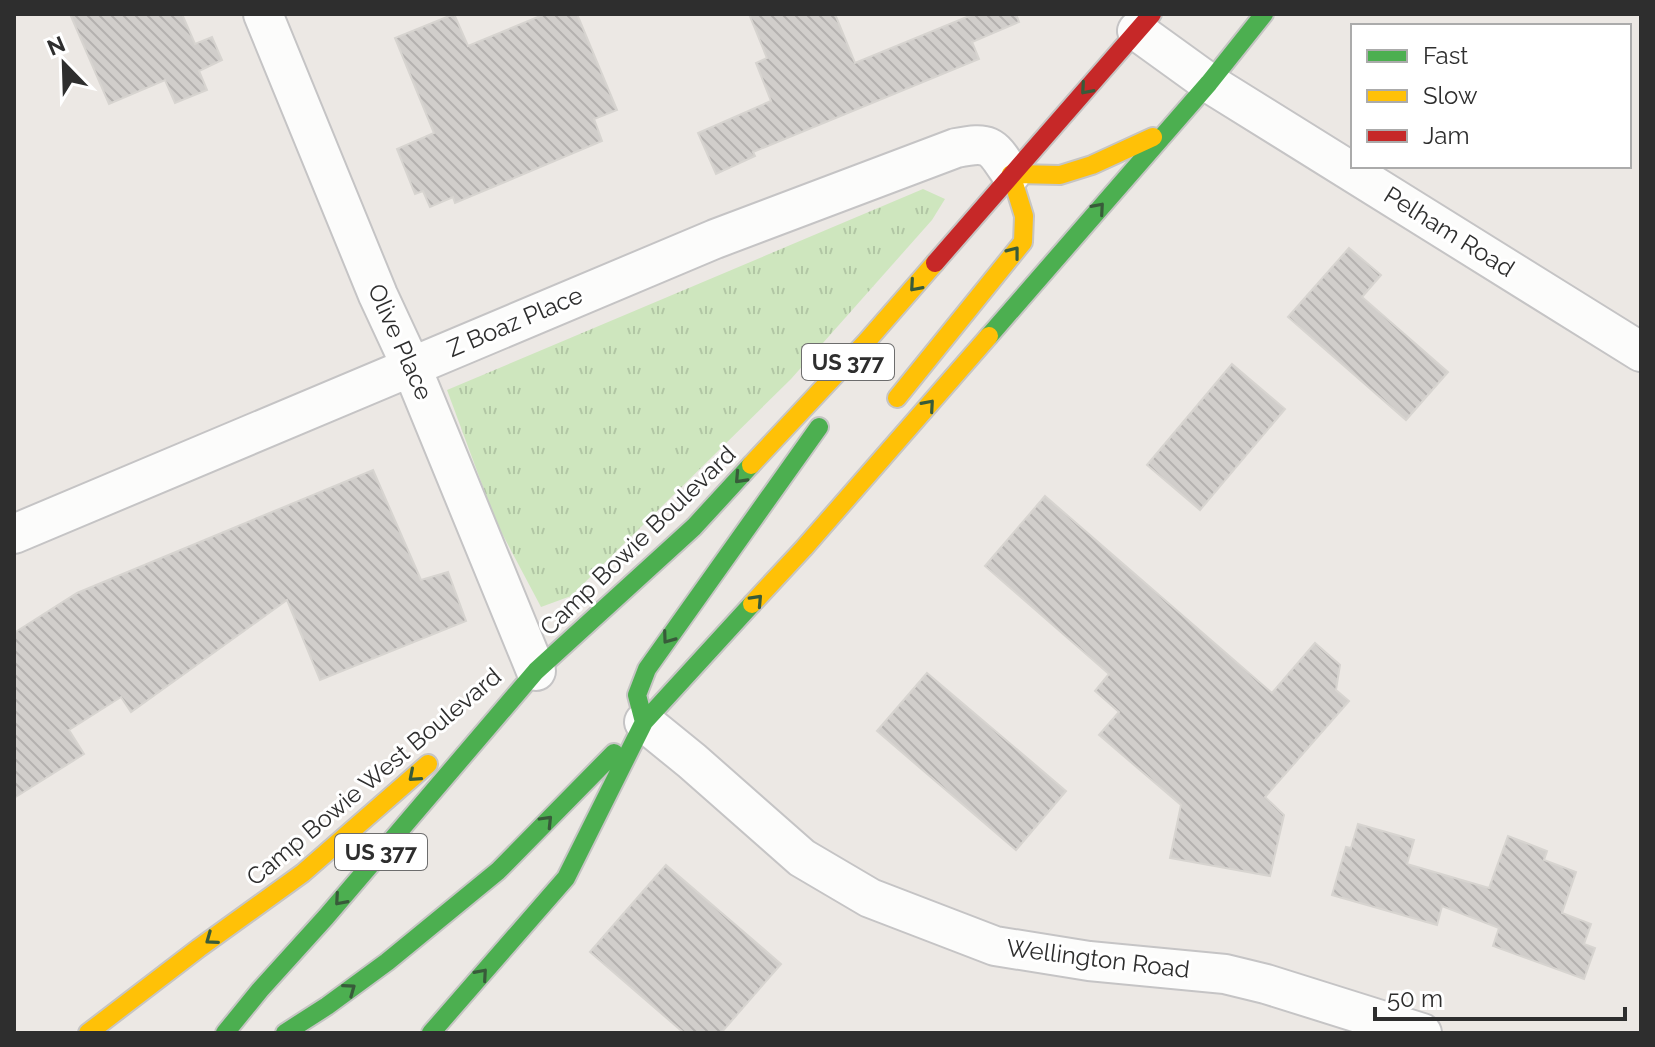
<svg xmlns="http://www.w3.org/2000/svg" width="1655" height="1047" font-family="Raleway,sans-serif">
	<style>
		.grass { fill: url(#grass-tufts) }
		.building { fill: url(#building-back-hatch); stroke: #d7d4d0; stroke-width: 2 }
		.lines { fill: none; stroke-linecap: round; stroke-linejoin: round }
		.street-casing { stroke: #c5c4c5; stroke-width: 42 }
		.fast-casing { stroke: #c6c5c4; stroke-width: 22 }
		.slow-casing { stroke: #c6c5c4; stroke-width: 22 }
		.jam-casing { stroke: #c6c5c4; stroke-width: 22 }
		.street { stroke: #fcfcfb; stroke-width: 38 }
		.fast { stroke: #4caf50; stroke-width: 18 }
		.slow { stroke: #ffc107; stroke-width: 18 }
		.jam { stroke: #c62828; stroke-width: 18 }
		.oneway { stroke: #385b3a }
		.labels { text-anchor: middle; stroke-width: 6; stroke-linejoin: round; paint-order: stroke }
		.shield { fill: #fff; stroke: #6d6d6d; stroke-width: 2 }
		.shield-label { font-size: 22px; font-weight: bold; fill: #2e2e2e }
		.street-label { font-size: 24px; fill: #2e2e2e; stroke: #fff }
	</style>
	<defs>
		<pattern id="grass-tufts" width="24" height="20" patternUnits="userSpaceOnUse" patternTransform="scale(2)"><rect width="24" height="20" fill="#cee6be"/><path d="M3 7l-1-3M5 7V3M7 7l1-3M15 17l-1-3M17 17v-4M19 17l1-3" fill="none" stroke="#b1c6a4"/></pattern>
		<pattern id="building-back-hatch" width="6" height="6" patternUnits="userSpaceOnUse" patternTransform="scale(2)"><rect width="6" height="6" fill="#d1cecb"/><path d="M-1 5l2 2M0 0l6 6M5-1l2 2" fill="none" stroke="#b4b1af"/></pattern>
	</defs>
	<rect width="100%" height="100%" fill="#ece8e4"/>
	<!-- grass -->
	<path class="grass" d="M923 189 945 199 932 220 791 379 571 596 541 607 496 522 447 390Z"/>
	<!-- building -->
	<path class="building" d="M70 14H182L195 44 212 37 222 60 199 71 207 90 175 103 165 80 109 104Z
		M454 14 468 46 545 14H577L617 110 594 119 602 141 455 203 453 197 430 207 423 191 415 194 397 149 434 133 395 38Z
		M749 14H835L855 63 974 14H1016L1019 22 972 42 979 59 753 152 755 156 716 174 698 133 771 101 756 63 767 58Z
		M1349 248 1381 275 1362 297 1448 372 1406 420 1288 317Z
		M1232 364 1285 409 1200 510 1147 465Z
		M373 470 421 580 448 572 466 621 320 680 287 600 131 712 121 697 69 730 84 754 14 798V633L77 593Z
		M1045 496 1272 693 1315 643 1340 665 1336 690 1349 701 1265 797 1284 815 1270 876 1170 858 1181 805 1099 735 1119 712 1095 691 1109 674 985 566Z
		M927 673 1066 791 1016 850 877 731Z
		M1358 824 1414 840 1407 864 1489 888 1508 836 1547 851 1544 860 1576 872 1562 913 1591 924 1584 944 1595 948 1584 979 1493 946 1499 928 1442 906 1437 925 1332 895 1346 847 1351 848Z
		M666 865 781 964 721 1033H684L590 952Z"/>
	<g class="lines">
		<defs>
			<path id="street" d="M263 14 378 295 411 366 536 671
				M1137 31 1209 83 1641 352
				M14 534 715 239 956 148C992 141 992 146 1011 174
				M644 722 692 761 802 858 870 898 995 946 1089 961 1225 974 1266 984 1422 1033"/>
			<path id="fast" d="M989 336 1209 83 1264 14
				M644 722 637 695 647 669 819 427
				M225 1033 260 990 326 917 536 671 694 527 751 465
				M285 1033 327 1006 387 962 498 871 614 753
				M431 1033 566 878 644 722 752 604"/>
			<path id="slow" d="M897 398 1023 242 1024 216 1011 174 1060 175 1092 165 1153 137
				M751 465 867 341 935 263
				M752 604 804 548 989 336
				M88 1033 199 948 303 873 428 764"/>
			<path id="jam" d="M935 263 1152 14"/>
		</defs>
		<!-- street casing -->
		<use href="#street" class="street-casing"/>
		<!-- fast casing -->
		<use href="#fast" class="fast-casing"/>
		<!-- slow casing -->
		<use href="#slow" class="slow-casing"/>
		<!-- jam casing -->
		<use href="#jam" class="jam-casing"/>
		<!-- street -->
		<use href="#street" class="street"/>
		<!-- fast -->
		<use href="#fast" class="fast"/>
		<!-- slow -->
		<use href="#slow" class="slow"/>
		<!-- jam -->
		<use href="#jam" class="jam"/>
	</g>
	<!-- one-way arrows -->
	<defs><path id="oneway-chevron" d="M-2-3.5L2.5 0L-2 3.5" fill="none" stroke-width="1.6" stroke-linecap="round" stroke-linejoin="round" transform="scale(2)"/></defs>
	<g class="oneway">
		<use href="#oneway-chevron" transform="translate(1086 89) rotate(131)"/>
		<use href="#oneway-chevron" transform="translate(1099 208) rotate(-49)"/>
		<use href="#oneway-chevron" transform="translate(1014 252) rotate(-52)"/>
		<use href="#oneway-chevron" transform="translate(915 286) rotate(131)"/>
		<use href="#oneway-chevron" transform="translate(929 405) rotate(-49)"/>
		<use href="#oneway-chevron" transform="translate(740 478) rotate(133)"/>
		<use href="#oneway-chevron" transform="translate(757 600) rotate(-47)"/>
		<use href="#oneway-chevron" transform="translate(668 638) rotate(126)"/>
		<use href="#oneway-chevron" transform="translate(414 776) rotate(139)"/>
		<use href="#oneway-chevron" transform="translate(547 821) rotate(-46)"/>
		<use href="#oneway-chevron" transform="translate(340 900) rotate(131)"/>
		<use href="#oneway-chevron" transform="translate(211 939) rotate(144)"/>
		<use href="#oneway-chevron" transform="translate(482 974) rotate(-49)"/>
		<use href="#oneway-chevron" transform="translate(350 989) rotate(-36)"/>
	</g>
	<g class="labels">
		<!-- shield labels -->
		<g class="shield">
			<rect x="802" y="344" width="92" height="36" rx="6"/>
			<rect x="335" y="834" width="92" height="36" rx="6"/>
		</g>
		<g class="shield-label">
			<text x="848" y="370">US 377</text>
			<text x="381" y="860">US 377</text>
		</g>
		<!-- street labels -->
		<g class="street-label">
			<text transform="translate(1449 232) rotate(32)" y="8">Pelham Road</text>
			<text transform="translate(515 322) rotate(-23)" y="8">Z Boaz Place</text>
			<text transform="translate(400 342) rotate(66)" y="8">Olive Place</text>
			<text transform="translate(638 541) rotate(-44)" y="8">Camp Bowie Boulevard</text>
			<text transform="translate(374 777) rotate(-40)" y="8">Camp Bowie West Boulevard</text>
			<text transform="translate(1098 959) rotate(7)" y="8">Wellington Road</text>
		</g>
	</g>
	<!-- border -->
	<rect width="1655" height="1047" fill="none" stroke="#2e2e2e" stroke-width="32"/>
	<!-- legend -->
	<rect x="1351" y="24" width="280" height="144" fill="#ffffff" stroke="#ababab" stroke-width="2"/>
	<rect x="1367" y="50" width="40" height="12" fill="#4caf50" stroke="#ababab" stroke-width="2"/>
	<text x="1423" y="64" font-size="24" fill="#2e2e2e">Fast</text>
	<rect x="1367" y="90" width="40" height="12" fill="#ffc107" stroke="#ababab" stroke-width="2"/>
	<text x="1423" y="104" font-size="24" fill="#2e2e2e">Slow</text>
	<rect x="1367" y="130" width="40" height="12" fill="#c62828" stroke="#ababab" stroke-width="2"/>
	<text x="1423" y="144" font-size="24" fill="#2e2e2e">Jam</text>
	<!-- north arrow -->
	<g transform="translate(64 64) rotate(337)" stroke="#ffffff" stroke-width="6" paint-order="stroke">
	<path d="M0-6L14 30L0 20L-14 30Z" fill="#2e2e2e"/>
	<text y="-12" font-size="22" font-weight="bold" text-anchor="middle" fill="#2e2e2e">N</text>
	</g>
	<!-- scale -->
	<path d="M1375 1007v12h250v-12" fill="none" stroke="#2e2e2e" stroke-width="4"/>
	<text x="1387" y="1007" font-size="24" fill="#2e2e2e" stroke="#ffffff" stroke-width="6" paint-order="stroke">50 m</text>
</svg>
